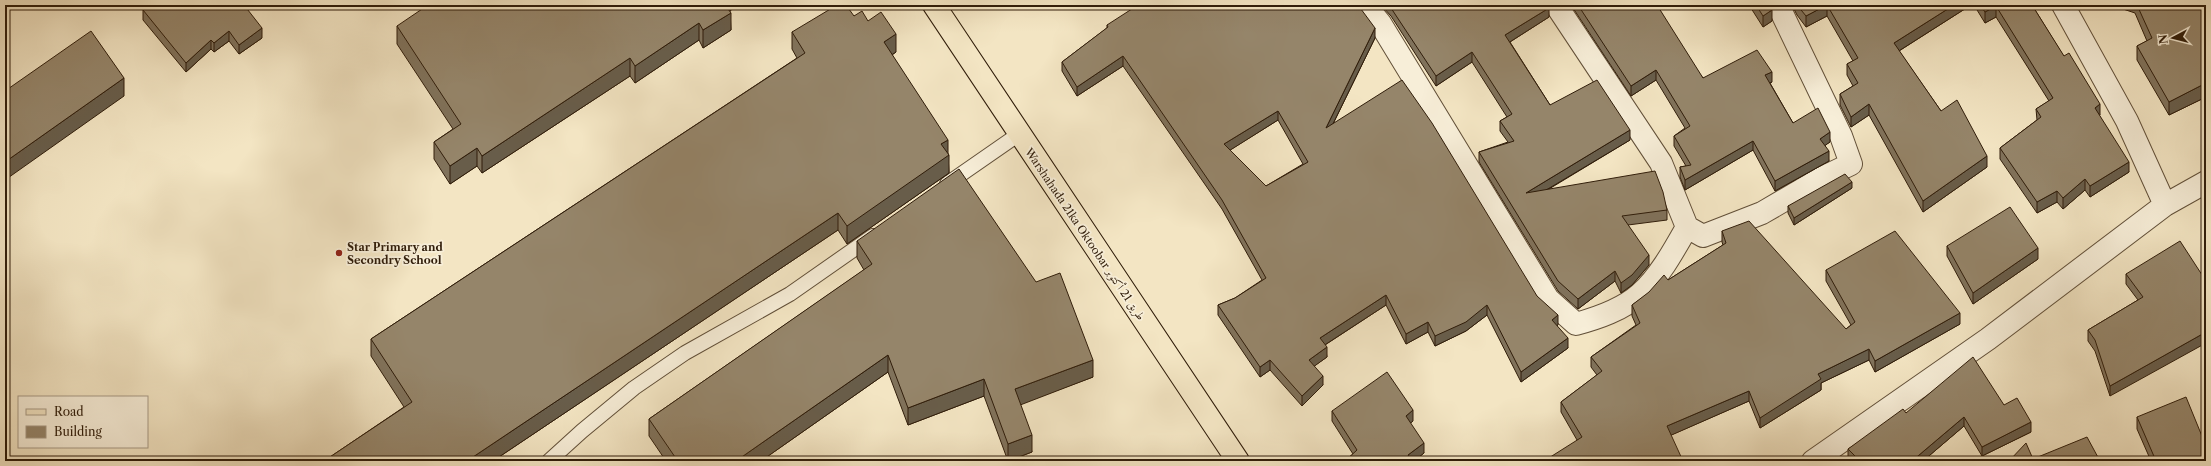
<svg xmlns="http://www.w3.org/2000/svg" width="2211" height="466" font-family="'Libre Caslon Text',Amiri,serif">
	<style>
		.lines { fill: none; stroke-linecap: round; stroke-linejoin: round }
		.lane-casing { stroke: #614f38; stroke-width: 16 }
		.street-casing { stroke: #614f38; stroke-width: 24 }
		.primary-casing { stroke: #301d0a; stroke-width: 24 }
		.lane { stroke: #f7eed8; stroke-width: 14 }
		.street { stroke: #f7eed8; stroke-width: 22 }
		.primary { stroke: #f3e5c3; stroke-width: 22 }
		.wall { fill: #80725b; stroke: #301d0a; fill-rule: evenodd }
		.shaded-wall { fill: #685d4a; stroke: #301d0a }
		.building { fill: #95856a; stroke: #301d0a; fill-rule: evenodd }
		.poi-dot { fill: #8f2418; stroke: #f7eed8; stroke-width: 1.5 }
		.labels { text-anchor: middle; stroke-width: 3.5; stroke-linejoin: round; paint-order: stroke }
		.street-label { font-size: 11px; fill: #301d0a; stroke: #f7eed8 }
		.poi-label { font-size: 11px; font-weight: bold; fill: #301d0a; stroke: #f7eed8; text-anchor: start }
	</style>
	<rect width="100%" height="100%" fill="#f3e5c3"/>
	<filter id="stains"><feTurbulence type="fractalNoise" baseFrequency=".005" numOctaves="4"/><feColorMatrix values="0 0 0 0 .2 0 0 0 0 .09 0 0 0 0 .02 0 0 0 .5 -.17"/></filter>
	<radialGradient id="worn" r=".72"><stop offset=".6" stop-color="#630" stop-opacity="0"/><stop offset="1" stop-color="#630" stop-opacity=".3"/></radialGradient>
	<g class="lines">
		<defs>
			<path id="lane" d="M947 184 1019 134
				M549 461 582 431 634 388 685 353 790 294 873 236"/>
			<path id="street" d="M1365 5 1380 23 1548 299 1576 324C1598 318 1622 310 1640 294 1660 276 1674 250 1687 227
				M1556 5 1661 163 1687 227 1703 236 1762 213 1822 178 1851 164 1841 136 1778 5
				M2165 205 2206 182
				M1813 461 1988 339 2165 205 2127 121 2063 5"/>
			<path id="primary" d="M934 5 1238 461"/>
		</defs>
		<!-- lane casing -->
		<use href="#lane" class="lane-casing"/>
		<!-- street casing -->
		<use href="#street" class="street-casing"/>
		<!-- primary casing -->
		<use href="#primary" class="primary-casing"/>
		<!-- lane -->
		<use href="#lane" class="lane"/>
		<!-- street -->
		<use href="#street" class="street"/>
		<!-- primary -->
		<use href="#primary" class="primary"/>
	</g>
	<!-- wall -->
	<path class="wall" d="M145 5 262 38 239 54 229 41 214 52 211 49 186 72 143 20V10L145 8Z
		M735 5V7L730 11 731 30 703 48 699 40 635 83 630 76 482 173 477 166 450 184 434 159V142L453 129 397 44V26Z
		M1381 5H1548L1549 17 1510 42 1550 105 1630 140 1549 189 1667 210V220L1628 225 1649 265 1632 285 1621 293 1615 281 1578 309 1558 291 1479 162V152L1508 142 1500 131V121L1507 117 1472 62 1436 86 1391 16Z
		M1571 5H1645L1703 78 1772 82 1770 83 1793 123 1830 142 1825 145 1829 161 1775 191 1753 150 1685 190 1680 177V167L1686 166 1674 146V136L1685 128 1656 80 1631 96Z
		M1749 5H1769L1772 21 1763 27Z
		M1792 5H1971L1899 51 1941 111 1987 167 1923 212 1869 115 1851 127 1840 105V94L1853 86 1847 75V64L1853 61 1827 16 1806 27 1797 15Z
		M1974 5H2032L2100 115H2099L2129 172 2090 197 2085 190 2063 209 2057 202 2037 213 2000 159V148L2037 120 2036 109 2049 101 1996 17 1985 23Z
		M2118 5H2206V97L2169 115 2137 60V46L2147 41 2135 13 2120 8Z
		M854 16 868 21 896 52 892 55 948 154 949 173 847 244 838 230 493 461H324L404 407 371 356V339L797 58 792 49V32Z
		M1107 25 1375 38 1333 124 1537 296 1558 325 1557 326 1568 348 1521 382 1487 315 1466 331 1435 346 1428 332 1406 344 1386 305 1325 345 1327 357 1314 366 1323 385 1302 406 1270 370 1260 377 1218 315V305L1235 298 1262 280 1222 209 1123 66 1077 96 1062 71V62L1107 28ZM1278 120 1303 164 1266 186 1230 150Z
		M1852 188 1794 225 1788 213V206Z
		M1722 231 1846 329 1851 325 1826 281V270L1960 324 1875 372 1869 360 1821 383V390L1760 428 1749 401 1671 435 1577 440 1561 412V402L1597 375 1591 367V357L1636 325 1632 316V305L1668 280 1723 245 1722 242Z
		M857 241 1093 377 1020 404 1032 452 1008 461 984 396 908 425 888 372 761 461H666L649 436V419L864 270 857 258Z
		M1947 246 2038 259 1973 304 1947 256Z
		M2126 274 2206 281 2110 396 2095 351 2088 341V330L2138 300 2126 284Z
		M2004 405 2031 432 1982 456 1964 426 1923 461H1851L1848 458V449L1906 413Z
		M1332 411 1413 421 1410 423 1424 453 1414 461H1345L1353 454 1332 421Z
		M2137 417 2206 461H2151L2137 429Z"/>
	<!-- shaded-wall -->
	<path class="shaded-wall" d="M721 5H735V7L721 17Z
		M1827 5V16L1806 27V16Z
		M1954 5H1971L1894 54V43Z
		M1996 6V17L1985 23V12Z
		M1549 8V17L1505 45V35Z
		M1772 10V21L1763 27V16Z
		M731 13V30L703 48V30Z
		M699 23V40L635 83V66Z
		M262 28V38L239 54V45Z
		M1375 28V38L1326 138V128Z
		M229 31V41L214 52V43Z
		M896 34V52L884 60V42Z
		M211 40V49L186 72V63Z
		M1472 52V62L1436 86V76Z
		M1123 56V66L1077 96V87Z
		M630 58V76L482 173V156Z
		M1656 70V80L1631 96V86Z
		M1772 72V82L1765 85V75Z
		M124 78V96L5 180V162Z
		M2206 83V97L2169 115V102Z
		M1869 104V115L1851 127V117Z
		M2100 104V115L2095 118V108Z
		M1278 111V120L1224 154V144Z
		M1630 130V140L1526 202V193Z
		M1830 132V142L1820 149V139Z
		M948 140V156L949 155V173L847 244V226L941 144Z
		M1753 141V150L1685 190V180Z
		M477 148V166L450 184V166Z
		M1829 151V161L1775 191V181Z
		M1987 156V167L1923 212V201Z
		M2129 162V172L2090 197V186Z
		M2085 179V190L2063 209V198Z
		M1852 182V188L1794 225V218Z
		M2057 191V202L2037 213V202Z
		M838 213V230L493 461H467Z
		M2038 248V259L1973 304V293Z
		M1649 255V265L1632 285 1621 293V283Z
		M1615 271V281L1578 309V299Z
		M1386 295V305L1320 348V338Z
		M1487 305V315L1466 331 1435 346V336Z
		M1960 313V324L1875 372V361Z
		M1558 315V325L1552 330V320Z
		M1428 322V332L1406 344V334Z
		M2206 332V343L2110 396V386Z
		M1568 338V348L1521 382V372Z
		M1327 347V357L1309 370V360Z
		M1869 349V360L1821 383V390L1760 428V418L1818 374Z
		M888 355V372L761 461H736Z
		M1093 360V377L1015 407V389Z
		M1270 360V370L1260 377V367Z
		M1323 376V385L1302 406V396Z
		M984 379V396L908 425V408Z
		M1749 391V401L1667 437V426Z
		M1413 410V421L1406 427V416Z
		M1964 417V426L1923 461H1912Z
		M2031 422V432L1982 456V447Z
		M1032 435V452L1008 461V444Z
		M1424 443V453L1414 461H1408V455Z
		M2206 453V461H2198Z"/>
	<!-- building -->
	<path class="building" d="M146 5H244L262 28 239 45 229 31 214 43 211 40 186 63 143 10 147 7Z
		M428 5H725L731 13 703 30 699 23 635 66 630 58 482 156 477 148 450 166 434 142 461 124 397 26Z
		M837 5H846L854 16 862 11 868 21 881 12 896 34 884 42 948 140 941 144 949 155 847 226 838 213 467 461H324L412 402 371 339 805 53 792 32Z
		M1138 5H1358L1375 28 1326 128 1402 80 1432 123 1537 296 1558 315 1552 320 1568 338 1521 372 1487 305 1466 322 1435 336 1428 322 1406 334 1386 295 1320 338 1327 347 1309 360 1323 376 1302 396 1270 360 1260 367 1218 305 1235 298 1266 278 1222 200 1123 56 1077 87 1062 62 1108 27 1107 25ZM1278 111 1308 162 1266 186 1224 144Z
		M1389 5H1548L1549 8 1505 35 1550 105 1597 80 1630 130 1526 193 1655 171 1663 192 1667 210 1622 216 1649 255 1632 275 1621 283 1615 271 1578 299 1558 281 1479 152 1514 141 1500 121 1512 114 1472 52 1436 76Z
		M1578 5H1645L1647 7 1651 5H1657L1703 78 1757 50 1772 72 1765 75 1793 123 1818 108 1830 132 1820 139 1829 151 1775 181 1753 141 1685 180 1680 167 1691 165 1674 136 1690 126 1656 70 1631 86Z
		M1756 5H1769L1772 10 1763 16Z
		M1797 5H1827L1806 16Z
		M1827 5H1954L1894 43 1941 111 1957 100 1987 156 1923 201 1869 104 1851 117 1840 94 1858 83 1847 64 1858 58Z
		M1980 5H2032L2064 56 2069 53 2100 104 2095 108 2129 162 2090 186 2085 179 2063 198 2057 191 2037 202 2000 148 2041 117 2036 109 2053 98 1996 6 1985 12Z
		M2137 5H2206V83L2169 102 2137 46 2152 38Z
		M91 31 124 78 5 162V91Z
		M959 169 1036 282 1060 273 1093 360 1015 389 1032 435 1008 444 984 379 908 408 888 355 736 461H669L675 457 649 419 872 264 857 241Z
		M1845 174 1852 182 1794 218 1788 206Z
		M2010 207 2038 248 1973 293 1947 246Z
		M1749 221 1846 329 1855 322 1826 270 1895 231 1960 313 1875 361 1869 349 1818 374 1821 379 1760 418 1749 391 1667 426 1683 461H1544L1582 437 1561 402 1602 371 1591 357 1640 323 1632 305 1649 292 1664 275 1668 280 1726 243 1722 231Z
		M2180 241 2206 281V321L2205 322 2206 325V332L2110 386 2095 340 2088 330 2143 297 2126 274Z
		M1973 357 2004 405 2017 398 2031 422 1982 447 1964 417 1912 461H1860L1848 449 1903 409 1906 413Z
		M1387 372 1413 410 1406 416 1424 443 1408 455 1412 461H1345L1357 450 1332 411Z
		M2186 397 2206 446V453L2198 461H2156L2137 417Z
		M2087 437 2100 461H2009L2026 443 2033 459Z"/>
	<!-- markers -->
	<circle class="poi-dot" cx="339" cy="253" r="4"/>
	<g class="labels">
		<!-- street labels -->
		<g class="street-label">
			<text transform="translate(1085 234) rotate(56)" y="4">Warshahada 21ka Oktoobar طريق 21 أكتوبر</text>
		</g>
		<!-- poi labels -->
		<g class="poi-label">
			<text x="347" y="251">Star Primary and<tspan x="347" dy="13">Secondry School</tspan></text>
		</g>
	</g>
	<!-- margin -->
	<rect width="2211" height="466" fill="none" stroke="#f3e5c3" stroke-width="20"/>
	<rect x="6" y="6" width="2199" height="454" fill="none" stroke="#301d0a" stroke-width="2"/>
	<rect x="10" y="10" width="2191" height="446" fill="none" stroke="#301d0a"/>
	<!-- legend -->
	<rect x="18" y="396" width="130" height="52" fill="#f7eed8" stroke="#a79a86"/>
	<rect x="26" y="409" width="20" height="6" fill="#f3e5c3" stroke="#a79a86"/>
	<text x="54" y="416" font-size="12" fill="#301d0a">Road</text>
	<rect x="26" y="426" width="20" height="12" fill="#95856a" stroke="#a79a86"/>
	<text x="54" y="436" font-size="12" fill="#301d0a">Building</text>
	<!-- north arrow -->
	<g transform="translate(2173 38) rotate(263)" stroke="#f7eed8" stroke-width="3" paint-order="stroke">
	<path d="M0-3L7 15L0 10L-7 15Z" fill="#301d0a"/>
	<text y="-6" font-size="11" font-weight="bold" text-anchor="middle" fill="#301d0a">N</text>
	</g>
	<rect width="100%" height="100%" filter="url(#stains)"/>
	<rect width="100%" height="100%" fill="url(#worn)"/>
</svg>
